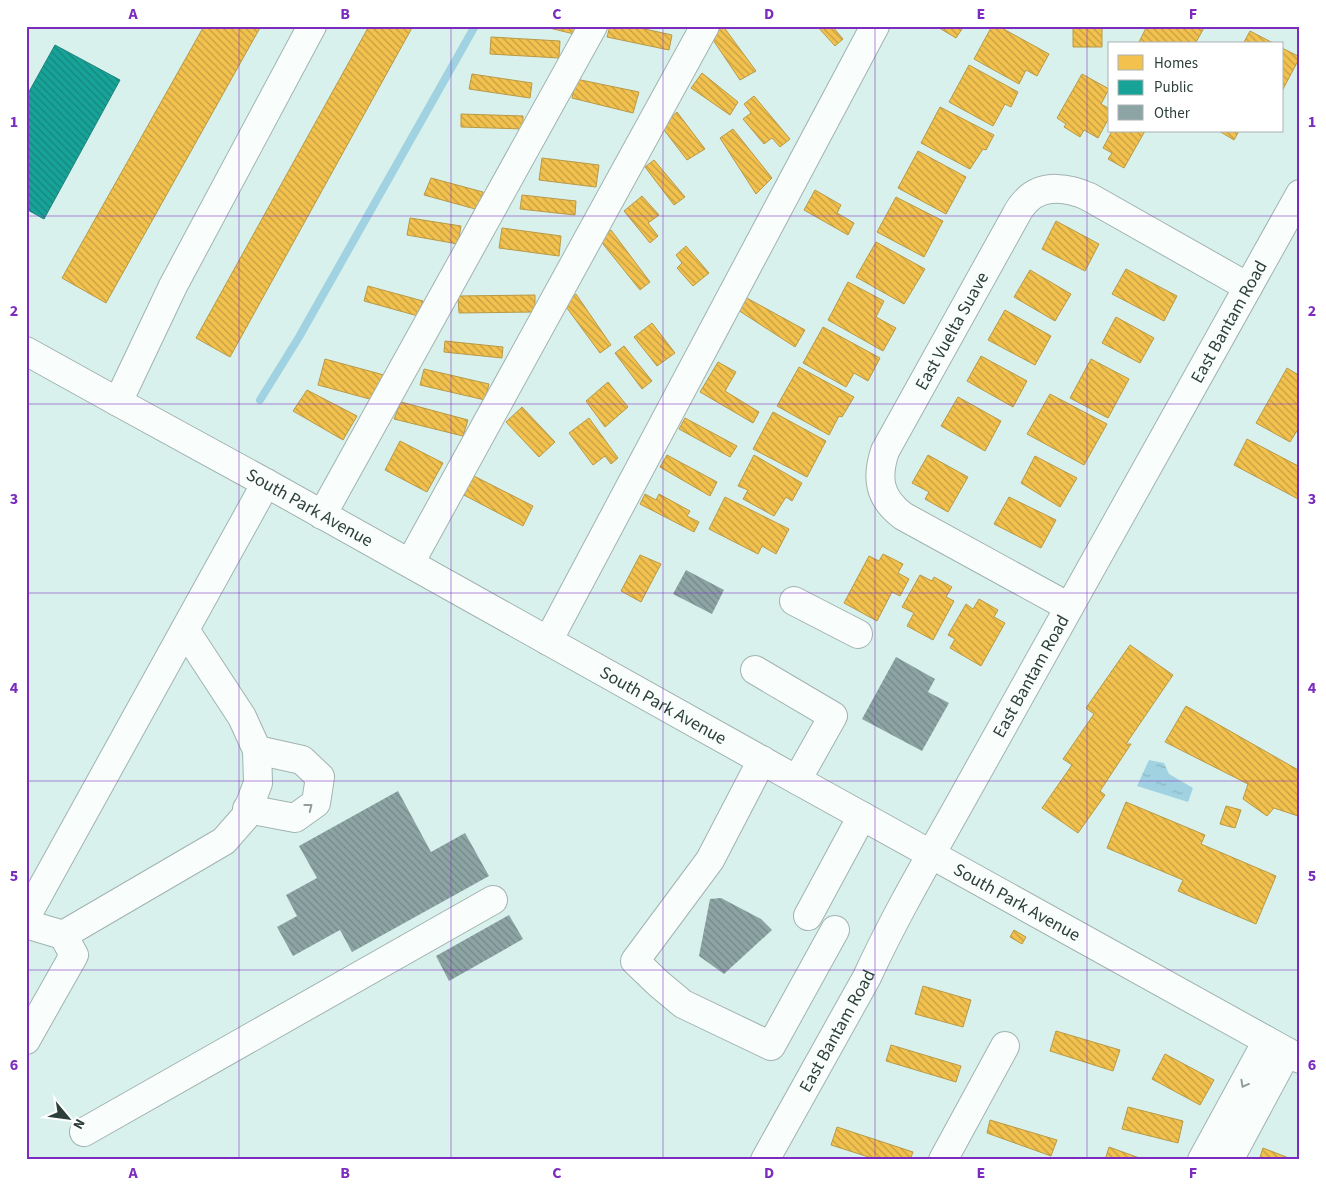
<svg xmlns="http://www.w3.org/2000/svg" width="1326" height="1186" font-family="'Source Sans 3',sans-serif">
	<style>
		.water { fill: url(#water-ripples) }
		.homes { fill: url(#homes-back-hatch); stroke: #b79a48 }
		.public { fill: url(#public-back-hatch); stroke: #1e857c }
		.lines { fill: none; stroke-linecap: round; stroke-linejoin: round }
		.stream { stroke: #a0d2e1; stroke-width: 8 }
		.building { fill: url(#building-back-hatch) }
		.minor-casing { stroke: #a1b3b0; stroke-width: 30 }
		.major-casing { stroke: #a1b3b0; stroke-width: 30 }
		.minor { stroke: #f9fdfc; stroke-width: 28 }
		.major { stroke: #f9fdfc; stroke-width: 28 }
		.oneway { stroke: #939e9c }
		.grid { fill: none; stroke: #7b2cbf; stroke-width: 1; stroke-opacity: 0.55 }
		.labels { text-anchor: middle; stroke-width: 5; stroke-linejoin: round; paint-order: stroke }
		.street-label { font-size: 18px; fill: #2d3f3b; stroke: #fff }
		.neatline { fill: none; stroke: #7b2cbf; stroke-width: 2 }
		.grid-label { font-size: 16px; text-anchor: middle; font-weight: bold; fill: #7b2cbf }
	</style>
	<defs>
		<pattern id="water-ripples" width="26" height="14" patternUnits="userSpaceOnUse" patternTransform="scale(1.25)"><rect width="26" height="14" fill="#a0d2e1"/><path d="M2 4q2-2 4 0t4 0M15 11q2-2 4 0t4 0" fill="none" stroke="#8ab5c2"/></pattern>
		<pattern id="homes-back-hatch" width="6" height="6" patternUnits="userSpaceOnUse" patternTransform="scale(1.25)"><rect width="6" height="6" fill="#f2c14e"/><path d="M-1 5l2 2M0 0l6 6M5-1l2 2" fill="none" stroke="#c49e42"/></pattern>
		<pattern id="public-back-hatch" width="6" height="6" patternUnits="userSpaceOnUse" patternTransform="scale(1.25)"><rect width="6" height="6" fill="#17a398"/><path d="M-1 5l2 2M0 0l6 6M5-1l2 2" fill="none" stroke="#15867d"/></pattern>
		<pattern id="building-back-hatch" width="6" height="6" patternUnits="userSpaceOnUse" patternTransform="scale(1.25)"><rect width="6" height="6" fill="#8ca5a4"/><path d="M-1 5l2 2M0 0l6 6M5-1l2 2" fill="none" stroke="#738887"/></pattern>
	</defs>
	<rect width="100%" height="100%" fill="#d9f1ec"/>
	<!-- water -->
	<path class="water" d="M1149 760 1164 763 1169 774 1193 788 1188 802 1137 786Z"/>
	<!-- homes -->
	<path class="homes" d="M204 26H261L106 303 62 278Z
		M369 26H413L230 357 196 338Z
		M541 26H576L574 34Z
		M610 26H631L672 35 669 50 607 37Z
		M721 26H723L756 71 740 80 711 37Z
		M817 26H832L843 39 835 46Z
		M936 26H964L956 38Z
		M992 26H998L1049 54 1037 76 1026 70 1019 84 974 59Z
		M1073 26H1102V47H1073Z
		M1147 26H1205L1195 44H1138Z
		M1250 31 1275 44H1243Z
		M491 37 560 41 559 58 490 54Z
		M1282 48 1300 57 1282 91Z
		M969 65 1018 92 1011 107 1005 104 993 126 949 102Z
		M702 73 738 102 730 115 691 88Z
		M472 74 532 83 530 98 469 89Z
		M1082 74 1109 89 1101 104 1110 109V116L1098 138 1084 130 1080 137 1064 127 1066 124 1057 118Z
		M576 79 639 92 633 113 572 98Z
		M754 96 790 139 780 147 772 138 764 144 743 119 751 113 744 104Z
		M940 107 994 135 986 150 983 149 970 169 921 143Z
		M677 112 705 149 687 160 661 126Z
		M461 114 523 116V129L461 127Z
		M733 129 772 178 756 194 720 138Z
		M1112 131H1145L1124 168 1108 159 1112 153 1103 148Z
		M1219 131H1239L1234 140Z
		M918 151 966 177 946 214 898 188Z
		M542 158 599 165 596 187 539 180Z
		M654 160 685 197 674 205 645 167Z
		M431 178 483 192 479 210 424 195Z
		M815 190 841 205 837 213 854 223 848 235 804 210Z
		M522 195 576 201 575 215 520 209Z
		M642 196 659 215 648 223 658 236 650 243 624 211Z
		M896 197 943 221 924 257 877 232Z
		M410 218 461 226 458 244 407 235Z
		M1056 221 1099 244 1085 271 1042 249Z
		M502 228 561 236 559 256 499 248Z
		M611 230 650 282 640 290 599 239Z
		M876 242 925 269 904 304 856 277Z
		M686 246 709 273 693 286 677 268 682 263 676 255Z
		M1126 269 1177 296 1164 321 1112 294Z
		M1030 270 1071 294 1055 321 1014 297Z
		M848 282 884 301 876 317 896 328 883 351 828 320Z
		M368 286 423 301 418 316 364 301Z
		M576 294 611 345 600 353 564 304Z
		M535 295V312L459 313 458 296Z
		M745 297 805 330 795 347 738 310Z
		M1005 310 1051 336 1035 365 988 340Z
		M1116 317 1154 338 1140 363 1102 343Z
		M652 323 675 353 657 366 634 337Z
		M823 327 880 358 868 381 854 373 846 387 803 363Z
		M445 341 503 347 502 358 444 352Z
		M624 346 652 381 642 389 615 353Z
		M981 356 1027 381 1013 407 967 381Z
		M325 359 384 375 377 401 318 385Z
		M1091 359 1129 379 1108 418 1070 398Z
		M718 362 736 372 725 391 759 412 753 423 700 392Z
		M799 367 854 397 842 417 839 416 829 435 777 406Z
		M1287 368 1300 376V426L1290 442 1256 423Z
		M424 369 489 384 485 400 420 385Z
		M608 382 628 407 605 427 586 401Z
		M307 390 357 416 343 440 293 411Z
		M1050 394 1107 424 1084 465 1027 434Z
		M958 397 1001 421 985 451 941 426Z
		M401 402 468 420 463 436 394 419Z
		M522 407 555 442 539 457 506 422Z
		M773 412 826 441 807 477 753 449Z
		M589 418 618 458 611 464 605 456 593 465 569 433Z
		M685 418 737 446 730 457 679 429Z
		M1247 439 1300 467V500L1234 465Z
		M400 441 443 463 427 492 385 470Z
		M667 455 717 482 710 496 660 467Z
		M754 455 802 483 792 501 786 497 774 516 743 499 748 490 738 486Z
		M928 455 968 477 948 512 925 499 929 492 912 483Z
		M1035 456 1077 478 1060 507 1021 483Z
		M470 474 533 506 523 526 460 493Z
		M645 494 656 500 659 494 690 511 687 516 699 522 694 532 640 504Z
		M725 497 789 529 776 554 762 546 758 554 709 529Z
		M1009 497 1056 520 1041 548 994 524Z
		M883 554 903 564 898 573 909 579 900 596 892 592 877 621 844 603 869 556 879 561Z
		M640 555 661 564 641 602 621 591Z
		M920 575 932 581 934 577 952 587 946 597 954 601 933 640 907 626 914 613 902 607Z
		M979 599 998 610 994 617 1005 623 981 666 950 648 955 639 948 635 966 604 973 609Z
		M1130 645 1173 675 1126 744H1131L1100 791 1105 795 1078 833 1042 808 1072 765 1063 759 1094 714 1086 708Z
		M1186 706 1300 771V812L1298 816 1274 808 1267 816 1243 799 1248 784 1165 742Z
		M1126 802 1205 835 1201 844 1276 876 1256 924 1178 891 1183 880 1107 848Z
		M1226 806 1241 810 1235 828 1220 824Z
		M1014 930 1026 937 1022 944 1010 937Z
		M923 986 971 1000 963 1027 915 1014Z
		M1056 1031 1120 1050 1113 1071 1050 1051Z
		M891 1045 961 1066 956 1082 886 1061Z
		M1165 1054 1214 1080 1200 1105 1152 1079Z
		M1128 1107 1183 1121 1178 1143 1122 1129Z
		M990 1120 1057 1140 1051 1156 987 1133Z
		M837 1127 913 1152 910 1160H878L831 1145Z
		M1109 1147 1145 1160H1105Z
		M1263 1148 1294 1160H1259Z"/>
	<!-- public -->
	<path class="public" d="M55 45 120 80 44 219 26 209V97Z"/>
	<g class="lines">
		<!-- stream -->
		<path class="stream" d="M260 400 299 337 475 26"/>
	</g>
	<!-- building -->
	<path class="building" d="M686 570 724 590 712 614 673 594Z
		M896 657 935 679 928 692 949 703 922 751 862 719Z
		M398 791 431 852 465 833 489 876 352 952 340 930 293 956 277 927 297 916 286 895 317 878 299 846Z
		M721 898 761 919 772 930 724 974 699 956 710 899Z
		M509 915 523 939 449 981 436 956Z"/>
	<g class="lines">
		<defs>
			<g id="minor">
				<path d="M118 402 173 286 312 26"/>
				<path d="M322 515 593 26"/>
				<path d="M410 563 705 26"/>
				<path d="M794 601 858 634"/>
				<path id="s1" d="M1069 607 903 516C879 498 876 478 885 451L1015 217C1018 211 1022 205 1026 201 1043 183 1070 188 1089 197L1248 287"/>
				<path d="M548 641 875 26"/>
				<path d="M755 670 833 716 797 780"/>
				<path d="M762 760 710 860 635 961 659 984 683 1004 771 1046 835 930"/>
				<path d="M247 809 295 818 316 803 320 777 302 760 257 750"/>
				<path d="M808 916 862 816"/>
				<path d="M26 917 266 483"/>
				<path d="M26 924 63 935 224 841 245 817 258 783 257 750 242 717 185 630"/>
				<path d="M26 1040 74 955 63 935"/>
				<path d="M84 1132 493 900"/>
				<path id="s2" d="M765 1160 867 977C893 920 925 865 956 810L1300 194"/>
				<path d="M943 1160 1005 1046"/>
				<path d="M1202 1160 1267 1041"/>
				<path d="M1229 1160 1287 1052"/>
			</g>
			<g id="major">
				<path id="s3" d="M26 351 118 402 266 483 797 780 1300 1059"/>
			</g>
		</defs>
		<!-- minor casing -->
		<use href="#minor" class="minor-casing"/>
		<!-- major casing -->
		<use href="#major" class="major-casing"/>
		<!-- minor -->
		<use href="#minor" class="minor"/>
		<!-- major -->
		<use href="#major" class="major"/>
	</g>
	<!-- one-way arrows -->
	<defs><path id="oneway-chevron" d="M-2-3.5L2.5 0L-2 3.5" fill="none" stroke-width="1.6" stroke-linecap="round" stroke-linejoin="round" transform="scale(1.25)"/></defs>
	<g class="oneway">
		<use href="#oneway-chevron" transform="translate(309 807) rotate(-38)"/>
		<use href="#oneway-chevron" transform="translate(1244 1084) rotate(119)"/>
	</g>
	<!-- grid -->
	<path class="grid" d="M239 26V1160M451 26V1160M663 26V1160M875 26V1160M1087 26V1160M26 216H1300M26 404H1300M26 593H1300M26 781H1300M26 970H1300"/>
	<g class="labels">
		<!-- street labels -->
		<g class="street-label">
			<text dy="6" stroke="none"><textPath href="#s2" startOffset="958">East Bantam Road</textPath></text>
			<text dy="6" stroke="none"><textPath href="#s1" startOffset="400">East Vuelta Suave</textPath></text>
			<text dy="6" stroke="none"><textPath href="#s3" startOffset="324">South Park Avenue</textPath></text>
			<text dy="6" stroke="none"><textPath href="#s2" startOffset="552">East Bantam Road</textPath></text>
			<text dy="6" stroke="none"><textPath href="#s3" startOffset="729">South Park Avenue</textPath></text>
			<text dy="6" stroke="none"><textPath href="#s3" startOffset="1134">South Park Avenue</textPath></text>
			<text dy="6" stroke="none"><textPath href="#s2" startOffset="148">East Bantam Road</textPath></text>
		</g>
	</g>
	<!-- border -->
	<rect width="1326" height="1186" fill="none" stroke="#ffffff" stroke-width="55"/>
	<!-- legend -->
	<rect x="1108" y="42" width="175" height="90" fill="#ffffff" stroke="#abb2b1"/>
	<rect x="1118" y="55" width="25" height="15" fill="#f2c14e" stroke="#abb2b1"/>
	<text x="1154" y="68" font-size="15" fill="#2d3f3b">Homes</text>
	<rect x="1118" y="80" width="25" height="15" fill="#17a398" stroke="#abb2b1"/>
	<text x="1154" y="92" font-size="15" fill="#2d3f3b">Public</text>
	<rect x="1118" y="105" width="25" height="15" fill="#8ca5a4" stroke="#abb2b1"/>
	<text x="1154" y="118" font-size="15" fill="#2d3f3b">Other</text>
	<!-- north arrow -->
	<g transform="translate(68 1118) rotate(119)" stroke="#ffffff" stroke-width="4" paint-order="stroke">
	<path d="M0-4L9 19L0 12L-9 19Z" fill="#2d3f3b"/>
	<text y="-8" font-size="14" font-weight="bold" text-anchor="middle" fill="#2d3f3b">N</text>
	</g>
	<rect x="28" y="28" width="1270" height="1130" class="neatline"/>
	<g class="grid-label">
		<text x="133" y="19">A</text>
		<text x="345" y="19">B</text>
		<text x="557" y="19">C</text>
		<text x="769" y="19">D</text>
		<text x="981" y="19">E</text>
		<text x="1193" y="19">F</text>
		<text x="14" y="127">1</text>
		<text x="1312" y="127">1</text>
		<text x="14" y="316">2</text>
		<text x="1312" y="316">2</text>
		<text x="14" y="504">3</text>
		<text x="1312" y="504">3</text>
		<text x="14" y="693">4</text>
		<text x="1312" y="693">4</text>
		<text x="14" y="881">5</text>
		<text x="1312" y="881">5</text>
		<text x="14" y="1070">6</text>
		<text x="1312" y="1070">6</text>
		<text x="133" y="1178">A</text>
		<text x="345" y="1178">B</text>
		<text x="557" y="1178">C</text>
		<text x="769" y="1178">D</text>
		<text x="981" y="1178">E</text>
		<text x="1193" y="1178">F</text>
	</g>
</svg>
